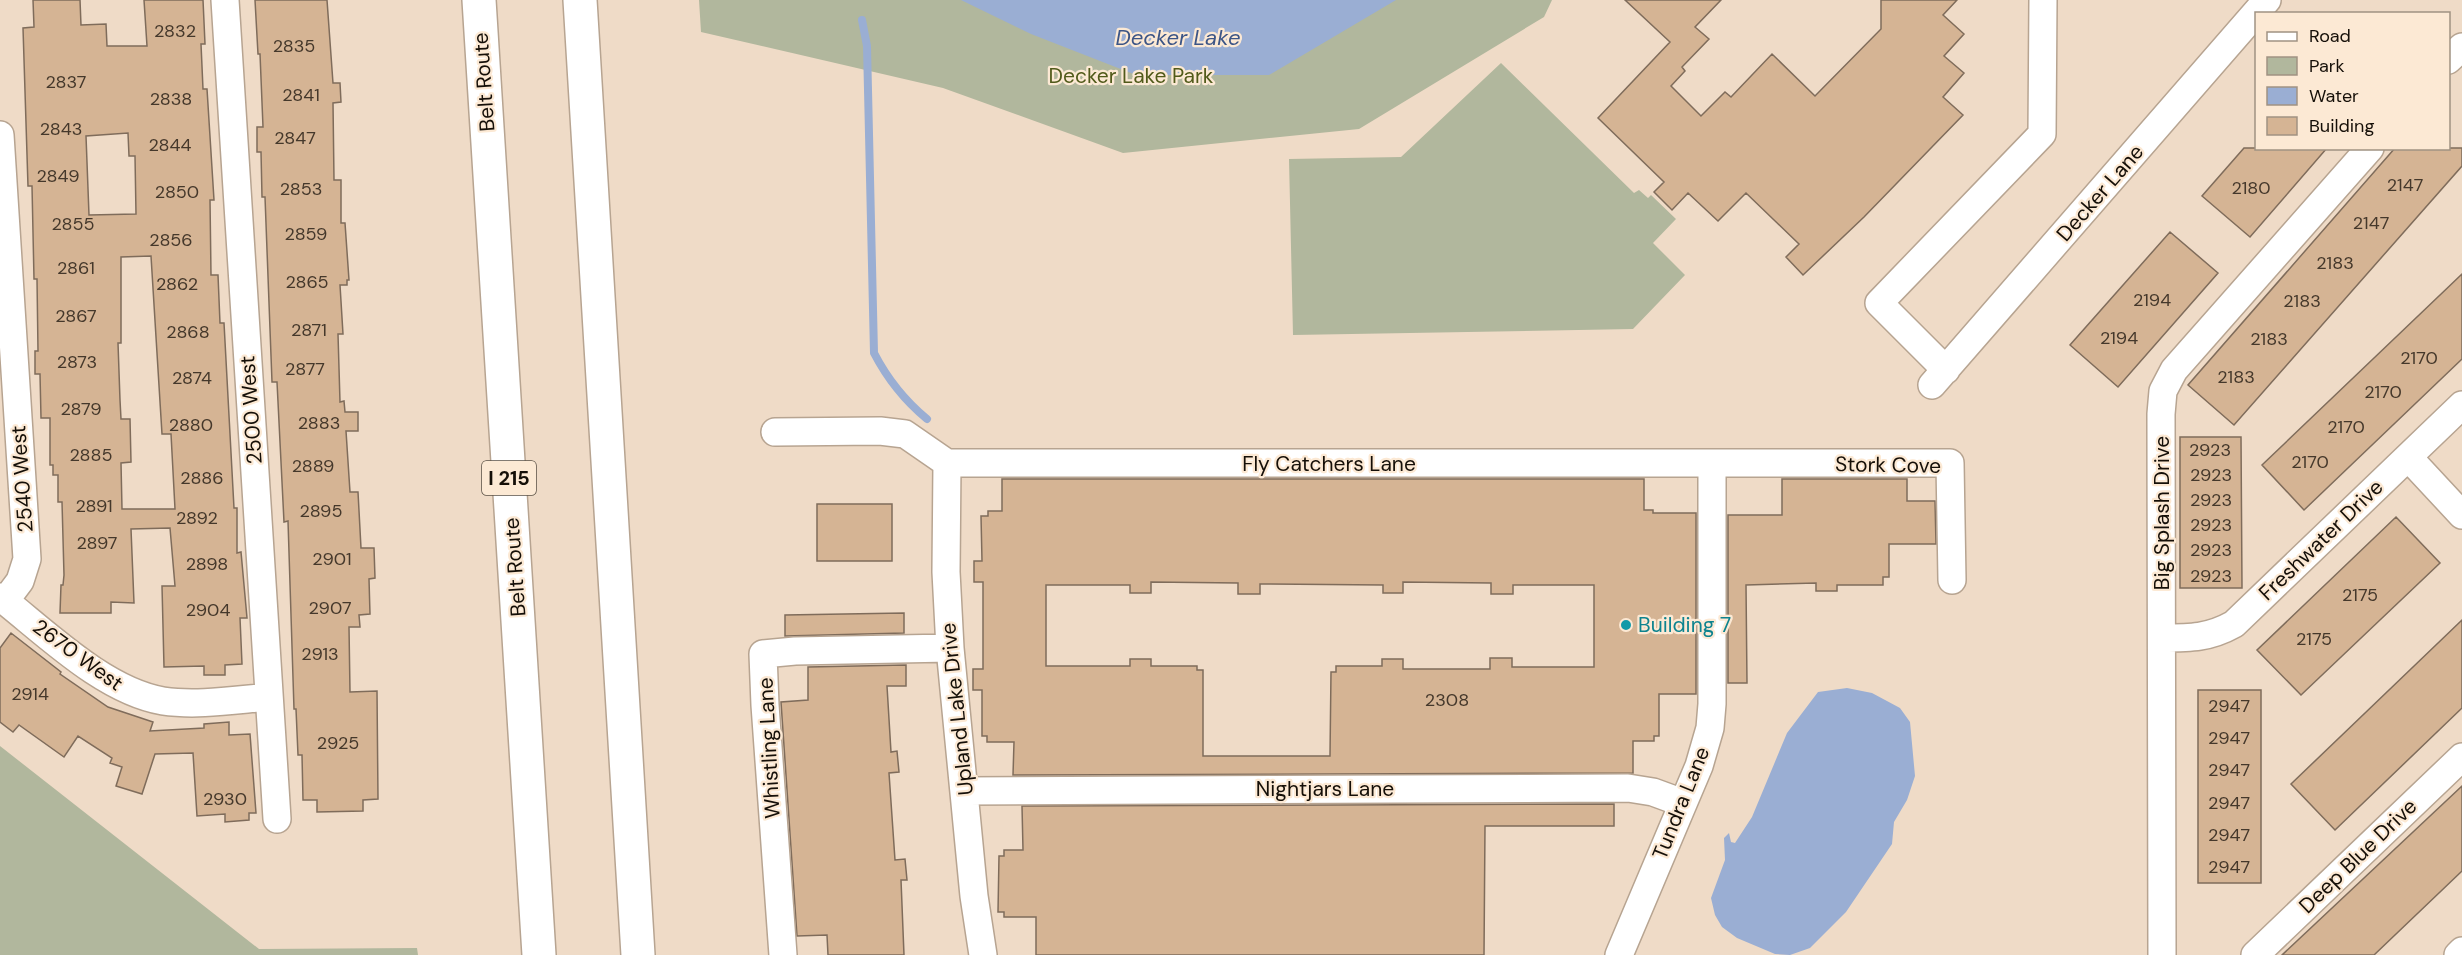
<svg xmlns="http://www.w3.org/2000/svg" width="2462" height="955" font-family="'DM Sans',sans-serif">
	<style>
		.green { fill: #b1b79d }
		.water { fill: #9aaed3 }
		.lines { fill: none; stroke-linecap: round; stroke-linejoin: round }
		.stream { stroke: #9aaed3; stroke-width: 8 }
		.building { fill: #d5b494; stroke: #7f6c5b; stroke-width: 1.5; fill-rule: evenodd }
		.minor-casing { stroke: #b7a491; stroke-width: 30 }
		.highway-casing { stroke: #b7a491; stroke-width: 36 }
		.minor { stroke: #fff; stroke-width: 27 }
		.highway { stroke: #fff; stroke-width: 33 }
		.culture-dot { fill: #0f9aa8; stroke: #fce9d4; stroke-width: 2 }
		.labels { text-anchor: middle; stroke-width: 4.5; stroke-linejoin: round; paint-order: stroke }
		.number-label { font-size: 18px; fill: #45382b }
		.shield { fill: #fce9d4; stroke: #5a5045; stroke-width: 1.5 }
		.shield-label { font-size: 20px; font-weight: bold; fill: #150f08 }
		.park-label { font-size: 21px; fill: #515a1a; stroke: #fce9d4 }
		.street-label { font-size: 21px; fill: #150f08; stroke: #fce9d4 }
		.culture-label { font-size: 21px; fill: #0d838f; stroke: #fce9d4; text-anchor: start }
		.water-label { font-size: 22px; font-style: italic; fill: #3c5586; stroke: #fce9d4 }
	</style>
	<rect width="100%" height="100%" fill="#efdbc7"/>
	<!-- green -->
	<path class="green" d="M699 0H1552L1544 17 1359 129 1123 153 943 88 701 32Z
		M1501 63 1634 193 1639 190 1648 198 1651 195 1676 219 1653 243 1685 275 1633 329 1293 335 1289 159 1401 157Z
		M0 746 259 949 417 948 418 955H0Z"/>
	<!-- water -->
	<path class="water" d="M961 0H1396L1269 75H1136L1031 34Z
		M1847 688 1872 693 1900 708 1910 722 1915 776 1907 800 1894 822 1892 844 1846 912 1810 948 1790 955 1775 954 1737 938 1722 927 1715 915 1711 898 1725 860 1724 838 1729 833 1731 842 1735 843 1752 817 1787 733 1818 692Z"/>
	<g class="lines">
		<!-- stream -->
		<path class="stream" d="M862 20 867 46 874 353C888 380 904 400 927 419"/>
	</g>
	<!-- building -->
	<path class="building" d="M33 0H80L81 25 106 24 107 46H147L144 0H203L205 44H201L203 89H207L214 200H210L211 275H218L220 323H224L234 508H237V553L241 552 247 618H240L242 664 225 665V675H204V666L164 667 162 586H175L170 528 131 529 134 603 111 602V613H60L61 585H63L64 575 62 502H58V475H53V465H50V418H41L40 374H35V351H38L37 279H34L32 186H28L23 28 34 27ZM128 133 129 156H135L136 214 89 215 86 136ZM151 256 162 434H171L175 509H122L121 463 131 462 130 419H121L120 400 118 343H121V257Z
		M255 0H327L333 83H340L341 102 333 103 334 180H341V223H345L349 280H347V285H340L343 334H338L340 402 344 401 345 412H358V431H346L350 492H358L361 548H374L375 578 369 579 370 614 359 615 360 627H349L350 692 377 691 378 799 363 800V811L317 812V800H303L302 755H298L296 709H294L288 521 284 522 277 382H272L265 197H262L261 152H257V127H263L260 54H258Z
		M1625 0H1721L1695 27 1709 39 1682 67 1685 71 1671 86 1701 116 1725 92 1731 97 1772 54 1815 96 1881 29V0H1957L1943 15 1964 34 1944 56 1964 73 1943 97 1963 115 1864 217 1803 275 1786 257 1799 244 1746 193 1718 221 1688 193 1672 210 1654 192 1664 182 1598 118 1670 42Z
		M2244 148H2327L2250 237 2202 196Z
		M2395 148H2462V166L2234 425 2188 385Z
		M2170 232 2218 273 2118 387 2070 345Z
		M2462 274V359L2304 510 2262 465Z
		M2180 437H2241L2242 588H2180Z
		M1002 479H1644V510H1653V513H1696V694H1659V736H1654V741H1633V773L1013 775 1014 742H987V736H982V690H973V669H983V582H974V561H982L981 516H988V511H1002ZM1151 582 1238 583V594H1260V584L1383 585V593H1403V582L1491 583V594H1513V585H1594V667H1512V658H1490V669H1403V659H1382V666H1336V672H1331L1330 756H1203V670H1197V666H1151V659H1130V666H1046V585H1130V593H1151Z
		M1782 479H1907V501H1935L1936 544H1889V577H1883V585H1837V591H1816V583L1746 585 1747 683H1728V515H1782Z
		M817 504H892V561H817Z
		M2396 517 2440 563 2301 695 2257 650Z
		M904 613V633L785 636V615Z
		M2462 620V708L2335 830 2291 784Z
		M11 633 61 672 60 674 108 707 153 722 150 731 204 728V724L229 722V735L250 734 256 813H249V820L225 822V814L197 816 193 753 155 754 142 794 116 786 122 767 110 763 112 758 78 736 64 757 19 725 13 732 0 722V648Z
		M906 665V686H887L891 752 897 751 899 772 889 773 895 860 905 859 907 880H901L904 955H828L827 935 797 936 781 702 808 700V667Z
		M2198 690H2261V883H2198Z
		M2462 786V871L2374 955H2282Z
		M1614 804V826H1485L1484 955H1036V917H1004V912H998L999 856H1004V850H1023L1022 806Z"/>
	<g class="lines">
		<defs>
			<path id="minor" d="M225 0 277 819
				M2448 60 2462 47
				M0 135 27 559 20 581 5 601
				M1946 370 1879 303 2042 134 2043 0
				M1932 385 2267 0
				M775 432 880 431 905 434 947 463
				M2408 457 2462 515
				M947 463H1950L1952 580
				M947 463 946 572 950 648 974 896 983 955
				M0 597C46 633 104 691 163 701 197 706 234 700 269 697
				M2162 638C2191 638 2209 638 2234 624L2462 405
				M965 791 1628 788 1653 792 1683 803
				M783 955 765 705 763 654 795 651 950 648
				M1619 955 1699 766 1710 728 1712 704V464
				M2162 955 2161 414 2163 391 2174 370 2370 148
				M2255 955 2462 757
				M2458 955 2462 951"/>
			<path id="highway" d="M479 0 539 955
				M580 0 638 955"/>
		</defs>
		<!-- minor casing -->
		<use href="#minor" class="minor-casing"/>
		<!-- highway casing -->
		<use href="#highway" class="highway-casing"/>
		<!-- minor -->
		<use href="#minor" class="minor"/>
		<!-- highway -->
		<use href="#highway" class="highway"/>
	</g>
	<!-- markers -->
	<circle class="culture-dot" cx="1626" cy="625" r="6"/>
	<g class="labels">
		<!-- number labels -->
		<g class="number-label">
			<text x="175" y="37">2832</text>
			<text x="294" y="52">2835</text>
			<text x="66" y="88">2837</text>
			<text x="301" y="101">2841</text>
			<text x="171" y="105">2838</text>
			<text x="61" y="135">2843</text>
			<text x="295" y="144">2847</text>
			<text x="170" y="151">2844</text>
			<text x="58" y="182">2849</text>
			<text x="2405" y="191">2147</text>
			<text x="2251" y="194">2180</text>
			<text x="301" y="195">2853</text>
			<text x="177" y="198">2850</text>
			<text x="2371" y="229">2147</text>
			<text x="73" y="230">2855</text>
			<text x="306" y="240">2859</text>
			<text x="171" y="246">2856</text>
			<text x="2335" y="269">2183</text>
			<text x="76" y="274">2861</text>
			<text x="307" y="288">2865</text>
			<text x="177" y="290">2862</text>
			<text x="2152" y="306">2194</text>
			<text x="2302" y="307">2183</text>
			<text x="76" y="322">2867</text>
			<text x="309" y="336">2871</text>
			<text x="188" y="338">2868</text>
			<text x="2119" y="344">2194</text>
			<text x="2269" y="345">2183</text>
			<text x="2419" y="364">2170</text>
			<text x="77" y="368">2873</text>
			<text x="305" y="375">2877</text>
			<text x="2236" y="383">2183</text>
			<text x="192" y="384">2874</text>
			<text x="2383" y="398">2170</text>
			<text x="81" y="415">2879</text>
			<text x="319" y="429">2883</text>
			<text x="191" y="431">2880</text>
			<text x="2346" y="433">2170</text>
			<text x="2210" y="456">2923</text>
			<text x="91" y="461">2885</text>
			<text x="2310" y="468">2170</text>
			<text x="313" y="472">2889</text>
			<text x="2211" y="481">2923</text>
			<text x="202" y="484">2886</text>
			<text x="2211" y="506">2923</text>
			<text x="94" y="512">2891</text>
			<text x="321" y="517">2895</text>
			<text x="197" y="524">2892</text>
			<text x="2211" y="531">2923</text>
			<text x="97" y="549">2897</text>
			<text x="2211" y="556">2923</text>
			<text x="332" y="565">2901</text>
			<text x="207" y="570">2898</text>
			<text x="2211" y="582">2923</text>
			<text x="2360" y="601">2175</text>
			<text x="330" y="614">2907</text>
			<text x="208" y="616">2904</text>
			<text x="2314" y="645">2175</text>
			<text x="320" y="660">2913</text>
			<text x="30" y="700">2914</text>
			<text x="1447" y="706">2308</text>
			<text x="2229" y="712">2947</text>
			<text x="2229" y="744">2947</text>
			<text x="338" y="749">2925</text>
			<text x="2229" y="776">2947</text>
			<text x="225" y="805">2930</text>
			<text x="2229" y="809">2947</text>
			<text x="2229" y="841">2947</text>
			<text x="2229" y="873">2947</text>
		</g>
		<!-- shield labels -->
		<rect class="shield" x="482" y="461" width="54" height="34" rx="4.5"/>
		<g class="shield-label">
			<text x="509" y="485">I 215</text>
		</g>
		<!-- park labels -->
		<g class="park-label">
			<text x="1131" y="83">Decker Lake Park</text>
		</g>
		<!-- street labels -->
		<g class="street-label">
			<text transform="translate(484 82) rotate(-94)" y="7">Belt Route</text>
			<text transform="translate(2100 193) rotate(-49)" y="7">Decker Lane</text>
			<text transform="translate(251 410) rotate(-94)" y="7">2500 West</text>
			<text x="1329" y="471">Fly Catchers Lane</text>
			<text transform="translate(1888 465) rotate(1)" y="7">Stork Cove</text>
			<text transform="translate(22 479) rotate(-94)" y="7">2540 West</text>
			<text transform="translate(2162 513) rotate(-90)" y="7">Big Splash Drive</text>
			<text transform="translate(2321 540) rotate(-44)" y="7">Freshwater Drive</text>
			<text transform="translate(515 567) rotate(-94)" y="7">Belt Route</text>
			<text transform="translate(78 655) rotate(36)" y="7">2670 West</text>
			<text transform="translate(957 709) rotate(-96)" y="7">Upland Lake Drive</text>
			<text transform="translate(769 748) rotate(-93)" y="7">Whistling Lane</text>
			<text x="1325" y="796">Nightjars Lane</text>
			<text transform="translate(1681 803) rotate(-68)" y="7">Tundra Lane</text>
			<text transform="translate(2358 856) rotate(-44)" y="7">Deep Blue Drive</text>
		</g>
		<!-- culture labels -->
		<g class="culture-label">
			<text x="1638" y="632">Building 7</text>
		</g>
		<!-- water labels -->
		<g class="water-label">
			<text x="1178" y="45">Decker Lake</text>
		</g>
	</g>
	<!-- legend -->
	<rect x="2255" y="12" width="195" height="138" fill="#fce9d4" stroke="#a09282" stroke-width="1.5"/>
	<rect x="2267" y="32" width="30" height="9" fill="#ffffff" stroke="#a09282" stroke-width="1.5"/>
	<text x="2309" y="42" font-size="18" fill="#150f08">Road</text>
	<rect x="2267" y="57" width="30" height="18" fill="#b1b79d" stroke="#a09282" stroke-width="1.5"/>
	<text x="2309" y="72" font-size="18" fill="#150f08">Park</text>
	<rect x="2267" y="87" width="30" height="18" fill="#9aaed3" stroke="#a09282" stroke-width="1.5"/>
	<text x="2309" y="102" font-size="18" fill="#150f08">Water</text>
	<rect x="2267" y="117" width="30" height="18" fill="#d5b494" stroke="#a09282" stroke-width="1.5"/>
	<text x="2309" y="132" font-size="18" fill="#150f08">Building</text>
</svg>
